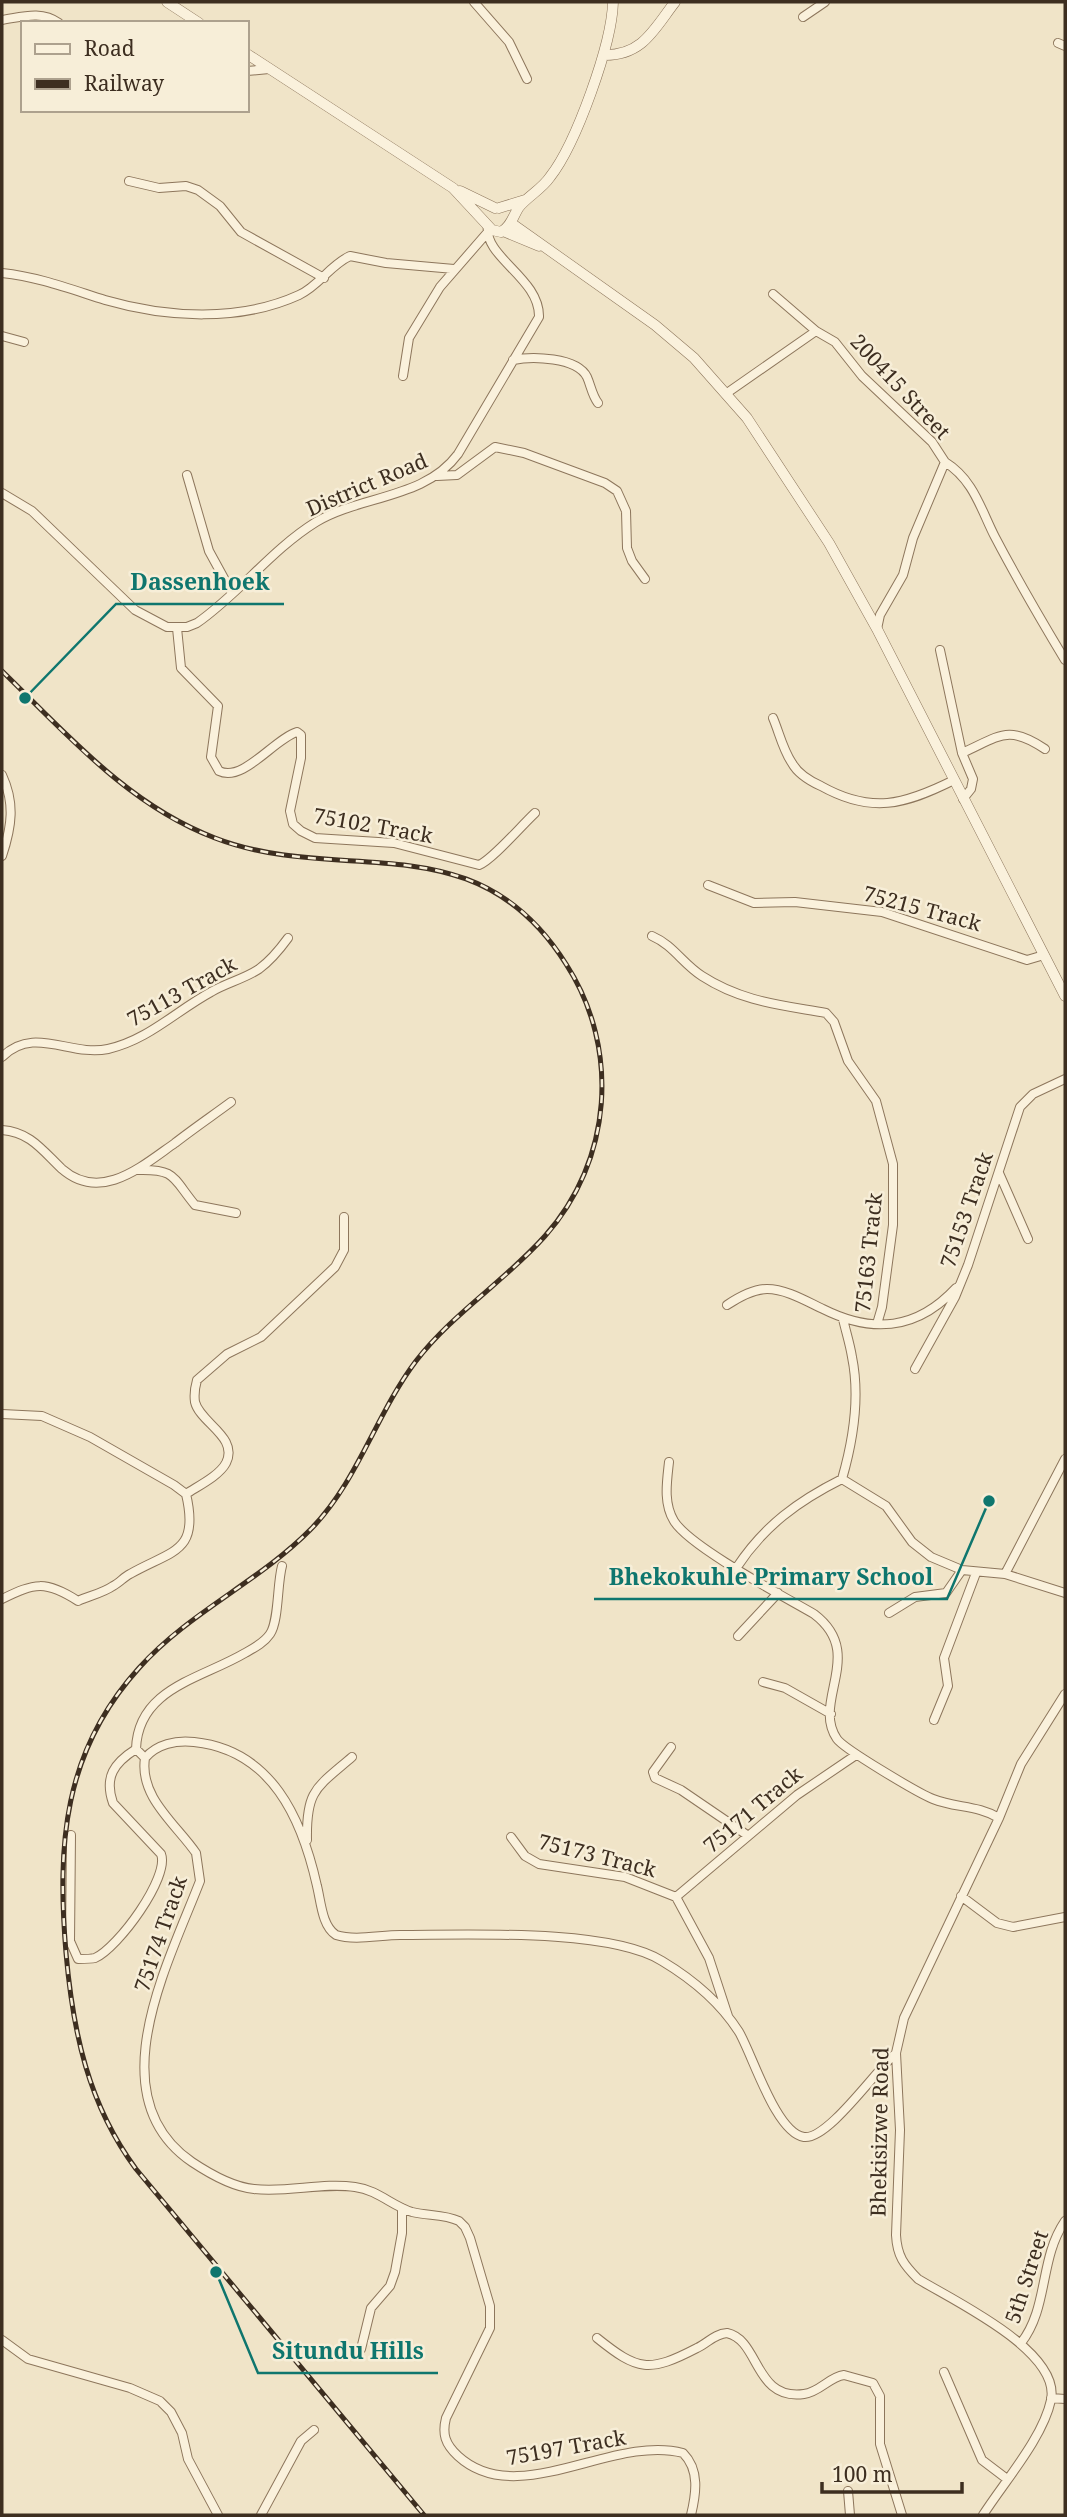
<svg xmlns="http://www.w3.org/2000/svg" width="1067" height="2517" font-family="'Noto Serif',serif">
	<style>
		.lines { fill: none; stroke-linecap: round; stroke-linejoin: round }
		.minor-casing { stroke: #8d765c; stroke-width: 10 }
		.tertiary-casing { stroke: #8d765c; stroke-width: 11 }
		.minor { stroke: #faf1dc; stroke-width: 8 }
		.tertiary { stroke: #faf1dc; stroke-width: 10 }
		.rail-casing { stroke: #3d2e20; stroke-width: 5 }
		.rail { stroke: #f7eed8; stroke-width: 2.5; stroke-dasharray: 8; stroke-linecap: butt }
		.labels { text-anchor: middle; stroke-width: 5; stroke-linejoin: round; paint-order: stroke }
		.street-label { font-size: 21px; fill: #3d2e20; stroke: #f7eed8 }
		.leader { fill: none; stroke: #0f766e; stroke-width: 2.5 }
		.callout-dot { fill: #0f766e; stroke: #f7eed8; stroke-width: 2.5 }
		.callout-label { font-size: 23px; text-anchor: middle; font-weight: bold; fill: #0f766e; stroke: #f7eed8; stroke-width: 5; stroke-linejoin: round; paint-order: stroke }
	</style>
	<rect width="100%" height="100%" fill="#f0e4c8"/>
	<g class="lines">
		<defs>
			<path id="minor" d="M474 2 509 42 527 79
				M803 17 825 2
				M2 20C22 17 41 10 59 23
				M1058 43 1065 46
				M247 71 269 69
				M129 181 159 188 186 186 198 190 220 206 241 232 324 278
				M2 273C39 277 70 289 105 300 167 318 240 322 299 295 319 286 330 265 350 256L386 263 454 269
				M773 294 816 331 835 342 862 376 932 442 945 462 913 538 903 575 880 615 877 629
				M2 336 24 342
				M513 360C532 356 577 357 587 377 591 386 592 395 598 403
				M403 376 409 338 440 287 487 233
				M727 393 816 331
				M945 462C974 480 981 510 995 537 1017 579 1041 620 1065 660
				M187 475 209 551 232 593
				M437 476 457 475 495 447 524 453 605 483 617 491 626 511 627 548 632 561 645 579
				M2 493 32 511 135 610 167 627H187L197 623C240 593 271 550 316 522 361 495 425 499 458 454L539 317C540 278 483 257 488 226
				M177 628 181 668 218 706 211 757 219 771C243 783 274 739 297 732L301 735V758L290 811 293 824 301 831 315 838 394 843 479 865C492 860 521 826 535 813
				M940 650 962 753 973 779 971 789 963 799
				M773 718C779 732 783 750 792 763 798 774 810 781 821 786 871 814 904 805 954 780
				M962 753C1000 736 1008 724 1045 749
				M2 775C15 803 12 826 2 856
				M708 885 754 903 795 902 882 912 1027 960 1044 955
				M652 936C673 945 683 964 702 976 742 1002 782 1005 826 1013L834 1022 848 1061 876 1101 893 1164V1225L882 1307 877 1324
				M2 1057C34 1025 70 1057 108 1049 148 1040 176 1011 211 992 226 983 244 979 259 969 270 961 280 949 288 938
				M2 1130C30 1132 42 1150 62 1169 101 1203 142 1166 175 1143 193 1129 212 1116 231 1102
				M138 1170C176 1169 172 1177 195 1205L236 1213
				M999 1173 1028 1239
				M727 1305C739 1297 753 1289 767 1289 786 1289 806 1301 823 1309 873 1334 917 1330 956 1288
				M915 1369 955 1297 968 1265 1020 1107 1033 1094 1065 1079
				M2 1414 42 1416 90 1437 174 1485 186 1494C200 1553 172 1550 130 1574 124 1577 119 1583 113 1586 103 1593 89 1596 78 1601 45 1580 35 1583 2 1599
				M669 1462C667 1481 663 1503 674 1521 690 1547 783 1596 814 1614 867 1654 811 1701 837 1739 844 1749 918 1793 933 1799 955 1808 978 1805 999 1818
				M842 1479 886 1506 912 1542 931 1557 962 1570 1005 1574 1065 1593
				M186 1494C198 1486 219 1476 226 1463 239 1437 200 1423 195 1402 194 1395 195 1387 197 1380L227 1354 261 1337 335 1267 344 1250V1217
				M737 1567C764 1526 798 1501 842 1479 853 1441 860 1396 852 1357 850 1344 846 1332 843 1319
				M1005 1574 1065 1459
				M889 1613 915 1597 946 1593 962 1570
				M738 1636 778 1593
				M763 1682 785 1688 831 1714
				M934 1720 948 1686 944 1658 976 1573
				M671 1747 653 1772 655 1778 681 1790 747 1835
				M136 1749C138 1688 201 1679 245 1653 254 1648 264 1643 270 1634 279 1621 277 1584 282 1566
				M71 1835 70 1941 78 1959C83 1959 91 1959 95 1958 118 1948 170 1877 161 1854L113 1803C104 1777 114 1763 136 1749L145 1758
				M511 1837 525 1856 539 1864 625 1877 676 1897 709 1958 728 2016
				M307 1840C306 1790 316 1788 352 1757
				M961 1896 997 1923 1013 1927 1065 1917
				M676 1897 797 1795 856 1755
				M597 2338C638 2371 649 2373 697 2348 708 2343 714 2334 727 2333 760 2340 754 2401 804 2394 820 2392 829 2377 844 2375L873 2383 880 2396V2444L902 2515
				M2 2340 28 2359 130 2388 160 2401 171 2412 182 2433 188 2459 218 2515
				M1021 2343C1049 2307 1039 2259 1065 2221
				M361 2349 371 2308 390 2286 395 2272 402 2233V2208
				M944 2372 982 2460 1007 2479
				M1051 2398 1065 2399
				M848 2491 850 2515
				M261 2515 301 2441 314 2430
				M691 2515C696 2494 700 2470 683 2453 612 2434 518 2511 458 2456 445 2444 442 2434 446 2418L490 2328V2306L470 2238 465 2227 459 2221C444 2214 428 2216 412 2212 392 2206 378 2190 355 2187 322 2182 288 2193 254 2189 232 2187 210 2174 192 2162 97 2097 168 1964 200 1881L196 1853C176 1824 139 1797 145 1758 157 1744 176 1740 194 1742 272 1750 302 1819 317 1886 321 1902 322 1926 336 1935 355 1941 380 1935 400 1935 464 1935 609 1928 662 1961 692 1979 720 2002 739 2032 753 2056 776 2133 804 2137 828 2140 876 2070 896 2053
				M983 2515C1004 2482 1043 2438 1051 2400 1061 2351 954 2301 918 2279 904 2265 897 2256 896 2235L900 2130 896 2053 904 2018 999 1818 1021 1764 1065 1694"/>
			<path id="tertiary" d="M167 2 199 23
				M247 54 453 188 492 230 501 232C511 227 513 216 519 207 528 196 542 189 550 177 576 144 612 44 613 2
				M605 55C643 55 654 29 675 2
				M460 191 495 208
				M499 208 525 200
				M511 223 655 325 694 358 747 418 829 543 877 629 1065 996
				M503 231 539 246"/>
		</defs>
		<!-- minor casing -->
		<use href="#minor" class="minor-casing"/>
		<!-- tertiary casing -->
		<use href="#tertiary" class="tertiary-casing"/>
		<!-- minor -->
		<use href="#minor" class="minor"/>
		<!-- tertiary -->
		<use href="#tertiary" class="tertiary"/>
		<defs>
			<path id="rail" d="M2 671C67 734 128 805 215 838 342 887 475 819 566 964 621 1049 612 1161 545 1236 505 1281 452 1314 416 1361 376 1414 358 1481 311 1529 259 1582 189 1612 139 1668 63 1752 57 1845 66 1953 73 2032 88 2104 136 2169L424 2515"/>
		</defs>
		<!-- rail casing -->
		<use href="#rail" class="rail-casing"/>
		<!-- rail -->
		<use href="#rail" class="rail"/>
	</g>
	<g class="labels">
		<!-- street labels -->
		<g class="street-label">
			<text transform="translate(900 387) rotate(47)" y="7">200415 Street</text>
			<text transform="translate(367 485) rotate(-23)" y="7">District Road</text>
			<text transform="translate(373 826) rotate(10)" y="7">75102 Track</text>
			<text transform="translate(922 909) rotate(15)" y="7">75215 Track</text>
			<text transform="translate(182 992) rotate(-29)" y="7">75113 Track</text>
			<text transform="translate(967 1210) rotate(-71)" y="7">75153 Track</text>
			<text transform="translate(869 1253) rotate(-84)" y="7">75163 Track</text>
			<text transform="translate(753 1810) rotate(-40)" y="7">75171 Track</text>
			<text transform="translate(597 1856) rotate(14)" y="7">75173 Track</text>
			<text transform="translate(161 1934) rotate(-71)" y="7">75174 Track</text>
			<text transform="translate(880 2132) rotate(-89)" y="7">Bhekisizwe Road</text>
			<text transform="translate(1027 2277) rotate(-72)" y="7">5th Street</text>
			<text transform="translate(566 2448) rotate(-10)" y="7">75197 Track</text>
		</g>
	</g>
	<!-- callouts -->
	<path class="leader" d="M25 698L116 604H284M989 1501L947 1599H594M216 2272L258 2373H438"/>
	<g class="callout-dot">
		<circle cx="25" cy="698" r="7"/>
		<circle cx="989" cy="1501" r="7"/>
		<circle cx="216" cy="2272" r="7"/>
	</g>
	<g class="callout-label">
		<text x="200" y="590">Dassenhoek</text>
		<text x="771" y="1585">Bhekokuhle Primary School</text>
		<text x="348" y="2359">Situndu Hills</text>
	</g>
	<!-- border -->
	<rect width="1067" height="2517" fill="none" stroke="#3d2e20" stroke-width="7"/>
	<!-- legend -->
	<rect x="21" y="21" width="228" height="91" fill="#f7eed8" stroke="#ada18e" stroke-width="2"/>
	<rect x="35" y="44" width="35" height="10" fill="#faf1dc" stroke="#ada18e" stroke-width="2"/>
	<text x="84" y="56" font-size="21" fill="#3d2e20">Road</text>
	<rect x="35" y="79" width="35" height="10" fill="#3d2e20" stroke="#ada18e" stroke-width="2"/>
	<text x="84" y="91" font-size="21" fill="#3d2e20">Railway</text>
	<!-- scale -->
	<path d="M822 2482v10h140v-10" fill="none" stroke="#3d2e20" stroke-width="3.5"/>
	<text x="832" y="2482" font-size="21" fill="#3d2e20" stroke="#f7eed8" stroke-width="5" paint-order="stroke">100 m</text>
</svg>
